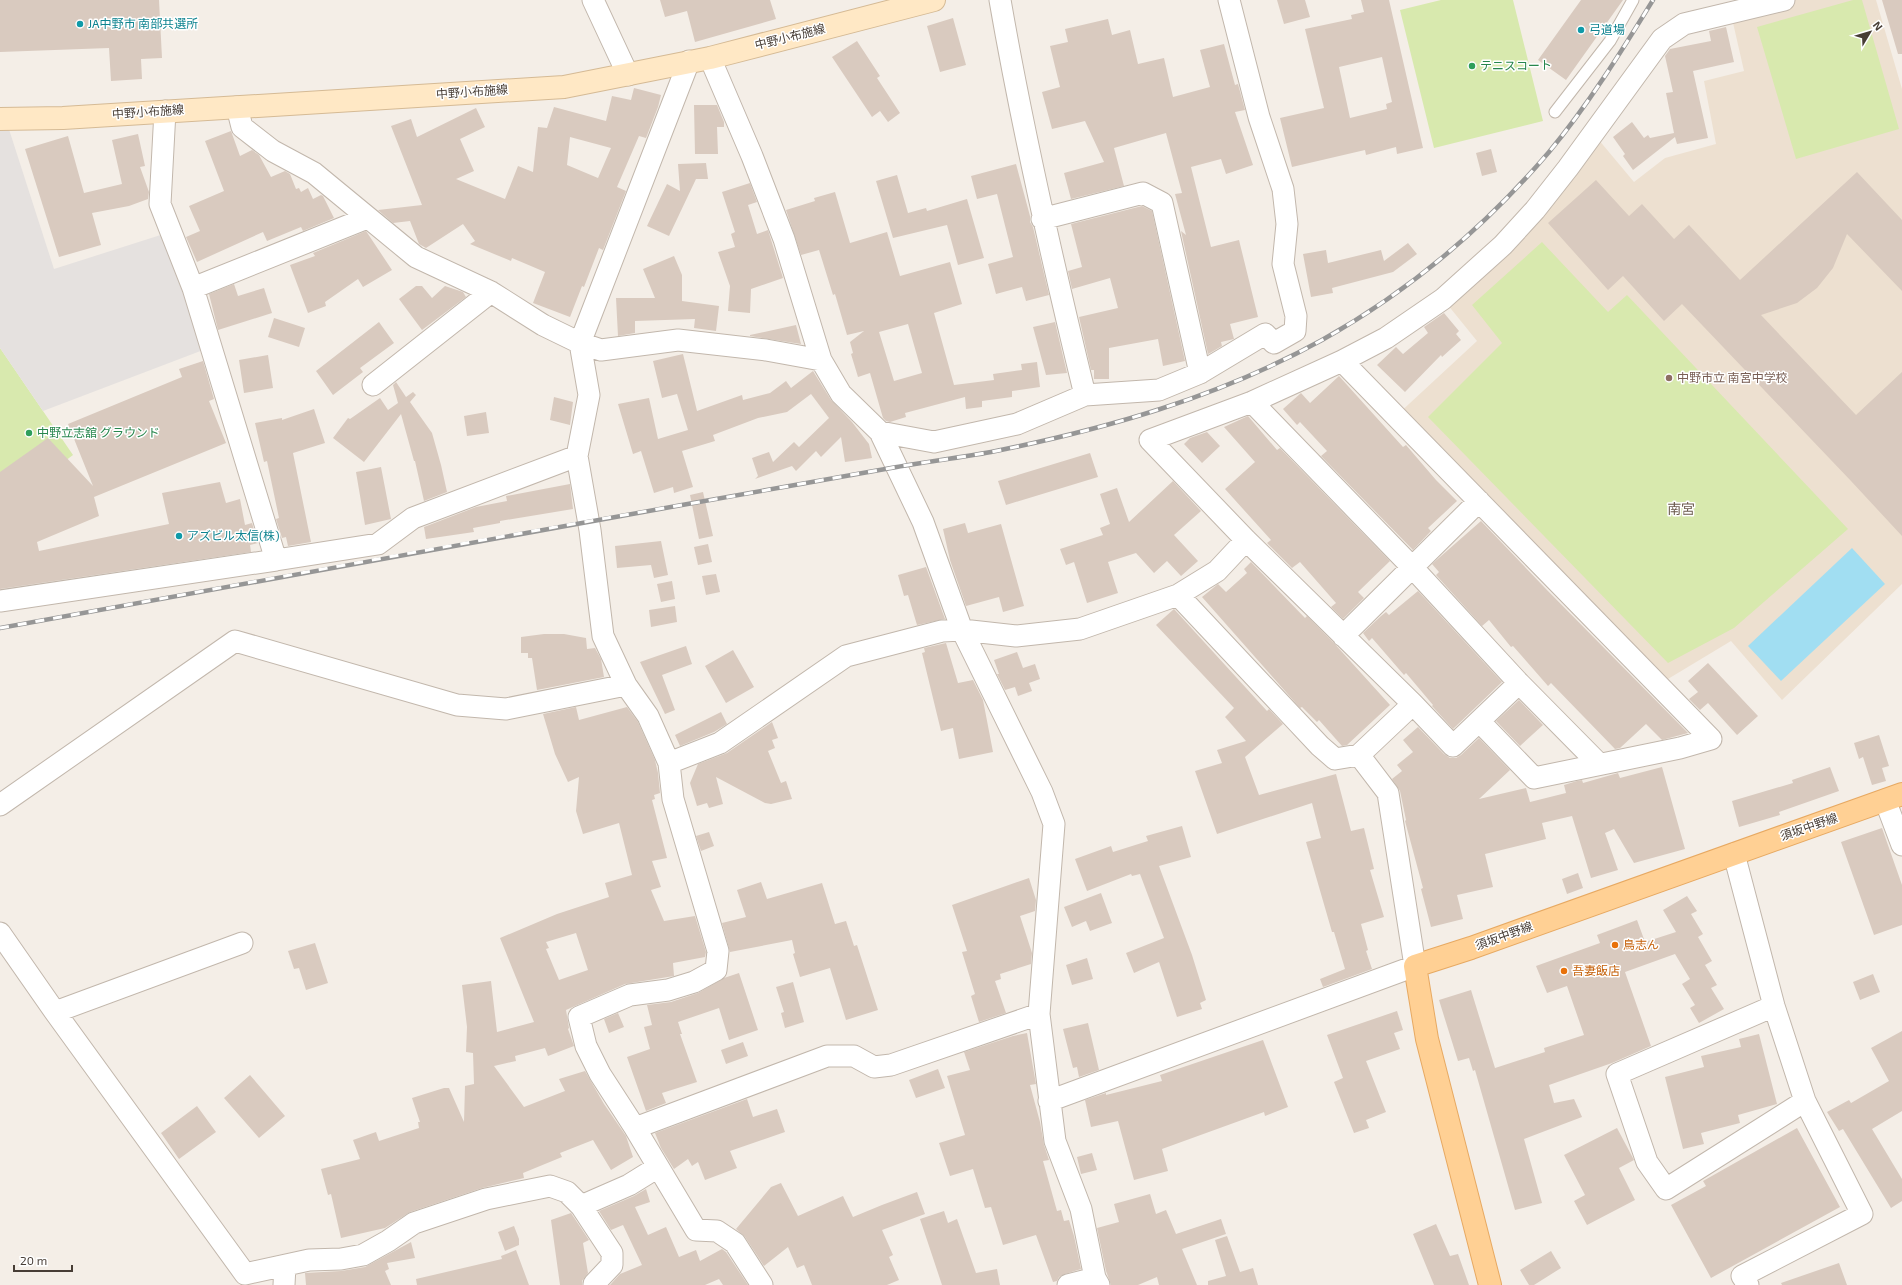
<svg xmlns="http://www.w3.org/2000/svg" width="1902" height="1285" font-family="'Exo 2','Noto Sans JP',sans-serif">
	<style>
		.education { fill: #ede0d0 }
		.green { fill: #d8e9ae }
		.parking { fill: #e5e1df }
		.water { fill: #a1def2 }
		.building { fill: #d9cabf; fill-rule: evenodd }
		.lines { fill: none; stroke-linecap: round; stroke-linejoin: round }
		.service-casing { stroke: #c2b7ac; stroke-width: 13 }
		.minor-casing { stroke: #c2b7ac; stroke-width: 23 }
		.secondary-casing { stroke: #d5ba95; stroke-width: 24 }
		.primary-casing { stroke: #e7a962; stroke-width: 24 }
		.service { stroke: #fff; stroke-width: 11 }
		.minor { stroke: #fff; stroke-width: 21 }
		.secondary { stroke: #ffe8c5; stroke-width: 22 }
		.primary { stroke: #ffd094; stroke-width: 22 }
		.rail-casing { stroke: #969696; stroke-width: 4.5 }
		.rail { stroke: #fff; stroke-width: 3; stroke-dasharray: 9; stroke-linecap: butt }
		.culture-dot { fill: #0f9aa8; stroke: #fff; stroke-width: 1.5 }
		.leisure-dot { fill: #2e9e5b; stroke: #fff; stroke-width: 1.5 }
		.education-dot { fill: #8d6e63; stroke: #fff; stroke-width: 1.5 }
		.food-dot { fill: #e8710a; stroke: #fff; stroke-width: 1.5 }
		.labels { text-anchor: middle; stroke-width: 3; stroke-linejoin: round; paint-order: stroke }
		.culture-label { font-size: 12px; fill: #0d838f; stroke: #fff; text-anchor: start }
		.street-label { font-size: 12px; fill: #473d35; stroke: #fff }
		.leisure-label { font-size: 12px; fill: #27864d; stroke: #fff; text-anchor: start }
		.education-label { font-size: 12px; fill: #785e54; stroke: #fff; text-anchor: start }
		.food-label { font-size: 12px; fill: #c56008; stroke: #fff; text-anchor: start }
		.quarter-label { font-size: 14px; fill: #6a594c; stroke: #fff }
	</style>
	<rect width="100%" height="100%" fill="#f4eee7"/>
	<!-- education -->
	<path class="education" d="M1784 0H1876L1902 89V584L1782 700 1731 641 1658 685 1396 416 1477 341 1443 299 1593 133 1634 182 1665 158 1716 144 1704 81 1744 71 1731 14Z"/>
	<!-- green -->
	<path class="green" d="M1441 0H1513L1543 121 1434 148 1400 10Z
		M1853 0H1862L1899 129 1796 159 1757 27Z
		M1542 242 1608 312 1627 295 1848 529 1734 628 1668 663 1428 417 1502 343 1472 305Z
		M0 348 73 455 0 510Z"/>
	<!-- parking -->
	<path class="parking" d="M0 119 6 120 54 269 170 232 211 347 43 411 0 348Z"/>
	<!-- water -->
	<path class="water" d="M1852 548 1885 584 1781 681 1748 646Z"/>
	<!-- building -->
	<path class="building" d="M0 0H159L162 58 141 59 142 79 111 81 109 48 0 52Z
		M660 0H770L776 19 695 42 687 11 665 17Z
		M1277 0H1305L1310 17 1284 24Z
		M1361 0H1389L1423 148 1397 154 1396 147 1366 155 1365 150 1292 167 1280 118 1324 108 1305 29 1352 19 1351 15 1364 12ZM1382 57 1392 102 1386 104 1387 109 1350 118 1339 67Z
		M1581 0H1623L1566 80 1538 60Z
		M1882 0H1902V54H1898Z
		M953 18 966 65 940 72 927 26Z
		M1108 19 1112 35 1130 30 1138 64 1164 58 1173 97 1210 87 1200 50 1224 44 1235 85 1238 84 1245 110 1235 112 1253 165 1226 174 1221 159 1191 167 1211 247 1239 240 1258 317 1230 324 1234 339 1221 342 1222 346 1210 353 1208 354 1181 231 1186 235 1175 194 1182 193 1166 133 1114 148 1124 186 1071 199 1064 173 1104 162 1085 121 1052 129 1042 92 1060 87 1050 46 1068 42 1065 29Z
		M1726 27 1734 62 1693 71 1708 138 1677 144 1675 137 1633 170 1623 156 1625 154 1613 137 1632 122 1644 138 1648 135 1650 138 1674 133 1666 93 1673 92 1665 56 1670 49 1711 41 1709 31Z
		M857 41 880 76 877 78 900 113 888 122 880 111 872 117 832 57Z
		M634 88 661 95 658 107 646 138 639 136 617 187 626 191 603 250 599 248 584 287 582 286 570 317 533 303 545 272 512 258 511 261 470 244 475 241 463 224 426 248 419 244 410 221 393 223 378 210 422 205 391 126 411 119 417 137 476 108 485 127 460 139 474 171 456 179 505 199 518 166 533 172 538 127 547 128 554 107 606 121 612 96 631 100ZM570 137 611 148 598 178 567 165Z
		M694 105H717L724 122V127H717L718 154H695Z
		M231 131 240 156 252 150 259 155 271 177 285 171 290 174 296 189 299 188 301 192 308 188 313 199 321 195 323 196 334 218 303 231 301 227 267 241 263 232 197 262 186 237 200 231 189 206 224 191 205 141Z
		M138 134 145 166 140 167 149 192 148 199 129 206 92 213 101 245 59 257 25 149 68 136 84 193 122 184 112 140Z
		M1491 149 1497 172 1482 176 1476 153Z
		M706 163 708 179H696L669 236 647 226 667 184 680 191 678 164Z
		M1016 164 1030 216V222L1033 227 1049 295 1026 301 1022 287 996 294 988 264 1013 257 997 194 977 199 971 176Z
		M1857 172 1902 220V291L1847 234 1833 268 1817 288 1797 303 1761 315 1856 415 1902 372V536L1851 481 1682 304 1664 321 1623 276 1608 290 1548 223 1596 180 1629 216 1642 204 1674 239 1689 225 1740 280Z
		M897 175 908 213 926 208 927 211 967 199 984 258 958 265 947 225 893 238 876 181Z
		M750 183 757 202 748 205 757 234 768 230 783 278 751 289 750 313 728 311 730 286 718 252 735 247 731 234 735 232 722 192Z
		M835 192 850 243 887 232 900 276 950 262 962 304 934 313 954 385 994 380 993 374 1022 370 1021 364 1037 362 1040 387 1012 391V397L982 401V407L966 409 965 397 905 413 906 417 890 422 886 421 883 418 870 373 858 377 851 354 853 353 850 342 864 331 847 335 835 294 833 295 819 250 801 255 786 210 815 201 814 198ZM908 324 922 373 894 381 879 332Z
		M1142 206 1152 211 1185 361 1163 366 1158 339 1109 348V379H1094V370H1091L1079 317 1118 308 1110 278 1072 289 1068 271 1082 267 1071 224Z
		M366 231 392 270 363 287 358 279 325 302 326 306 308 313 290 265 315 256 313 253Z
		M1408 243 1417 254 1393 272 1332 288 1333 293 1311 297 1303 254 1326 250 1328 263 1381 250 1384 261Z
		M674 256 682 275V301L719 306 716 331 694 328 695 319 635 321V333L618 336 616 298H655L643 269Z
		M234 284 238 296 264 288 272 313 218 330 209 294Z
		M416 286H422L432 298 445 286 463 292 466 297 422 330 399 299Z
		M1444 313 1459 331 1456 334 1461 340 1442 357 1441 355 1405 392 1377 365 1396 347 1403 354 1428 333 1424 327Z
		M274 318 305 328 299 347 268 337Z
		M379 322 394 343 360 368 363 372 333 395 316 371Z
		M1055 322 1067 373 1046 375 1033 327Z
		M796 325 801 344 750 336V335Z
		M683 354 697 411 742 395 743 400 770 393 786 381 791 388 813 371 831 400 852 422 869 444 872 458 845 462 841 437 821 457 816 451 796 471 792 466 755 479 758 476 752 458 769 452 773 462 794 442 799 447 829 418 811 394 787 412 758 418 713 435 715 441 682 451 693 487 674 493 673 487 654 493 641 451 633 454 618 404 649 398 658 439 688 430 677 394 662 398 653 361Z
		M268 355 273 388 244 393 239 360Z
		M203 361 214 399 209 401 226 443 94 497 99 516 37 542 39 551 169 524 162 493 220 482 226 503 240 499 245 525 252 523 258 543 250 545 251 552 0 589V472L48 438 93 486 68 424 182 377 179 369Z
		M1339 376 1403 447 1406 445 1436 480 1457 501 1428 528 1431 531 1413 550 1321 456 1327 451 1300 422 1297 425 1283 409 1301 393 1310 403Z
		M396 382 406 397 413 392 416 395 410 402 432 433 441 465 447 492 424 501 415 461H414L401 414 364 462 333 438 348 418 350 419 380 398 388 410 398 403 393 385Z
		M554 397 573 402 570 425 550 420Z
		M314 409 325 443 293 453 311 542 288 546 286 537 282 538 276 519 279 518 267 461 264 462 255 423 282 418V420Z
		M486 412 489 433 467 436 464 416Z
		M1248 416 1277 450 1280 448 1390 561 1358 592 1364 598 1343 619 1331 607 1336 603 1300 562 1292 568 1267 543 1271 540 1225 489 1255 462 1224 427Z
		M1207 432 1220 446 1202 463 1184 444 1190 438Z
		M1090 453 1098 477 1006 505 998 481Z
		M381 467 391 519 365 525 356 472Z
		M1173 481 1201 511 1174 535 1198 561 1181 576 1167 561 1154 573 1136 553 1108 562 1118 593 1087 603 1074 562 1066 565 1060 549 1103 535 1100 528 1110 524 1100 494 1117 488 1129 522Z
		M570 484 573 509 500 521V523L473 528 474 532 426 539 424 527 476 507 507 501 506 496Z
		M703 492 713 536 699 539 690 495Z
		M1481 521 1545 588 1688 733 1662 740 1646 724 1620 748 1615 749 1551 683 1548 686 1513 646 1511 647 1489 620 1482 626 1436 575 1439 572 1432 564Z
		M965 523 968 533 1001 524 1024 606 1003 612 999 597 966 606 950 560 943 529Z
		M661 541 668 575 654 578 651 565 617 568 615 546Z
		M708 544 712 562 698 565 694 547Z
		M1251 562 1305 618 1307 616 1333 642 1390 705 1347 745 1342 746 1319 720 1317 722 1302 707 1300 708 1202 597 1218 584 1226 592 1247 573 1244 569Z
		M926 567 945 619 917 625 908 595 904 596 898 575Z
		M716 574 720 592 706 595 702 576Z
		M672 581 675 599 661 602 657 584Z
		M1418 591 1502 682 1453 729 1432 706 1433 705 1406 673 1404 675 1372 638 1369 641 1363 633 1381 616 1386 612 1389 615Z
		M675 606 677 622 651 627 649 610Z
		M1174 609 1267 711 1269 709 1283 724 1245 757 1259 795 1336 774 1351 831 1364 828 1374 869 1370 870 1384 917 1361 924 1368 950 1366 951 1372 969 1323 987 1320 979 1345 969 1334 932H1332L1306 842 1321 838 1312 803 1217 834 1195 771 1222 763 1217 750 1246 741 1225 717 1234 708 1156 625Z
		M544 634H564L586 638 587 649 595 648 601 659 604 677 537 690 532 658H528V653H521V637Z
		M946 643 958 683 973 680 983 700 993 752 959 759 953 728 941 731 922 653 925 652 924 648Z
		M686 646 692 664 662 675 675 710 665 714 640 662Z
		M733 650 754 687 726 703 705 666Z
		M1017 652 1023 668 1035 664 1040 679 1029 683 1032 691 1018 696 1015 687 1005 690 997 674H999L994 660Z
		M1708 663 1758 716 1737 735 1708 703 1700 710 1689 699 1698 692 1688 681Z
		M1519 700 1543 725 1520 746 1496 721Z
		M576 707 579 720 627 707 638 722 655 760 658 773 660 793 654 795 655 799 652 800 667 858 652 861 661 887 651 890 664 921 695 916 706 952 705 957 673 963 674 976 625 984 566 1010 569 1028 568 1029 574 1046 548 1056 545 1048 515 1056 516 1061 494 1066 524 1107 565 1091 559 1079 585 1071 604 1104 626 1136 633 1157 611 1170 593 1140 560 1153 562 1157 523 1173 524 1178 482 1188 410 1212 385 1228 341 1238 331 1194 328 1195 321 1169 360 1159 353 1140 376 1132 379 1141 419 1128 418 1122H420L412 1098 444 1088H449L464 1122 465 1086 474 1084 473 1053 466 1052 467 1027 462 985 491 981 497 1032 534 1022 500 938 557 914 609 897 605 883 632 875 619 823 583 834 576 811 579 777 568 782 555 754 543 714ZM576 933 588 970 559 980 546 949 549 948 546 942Z
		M721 712 727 724 714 732 680 746 675 735Z
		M772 722 778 738 772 740 775 748 768 751 781 783 786 781 792 799 771 804 765 803 716 777 723 804 709 808 707 803 697 806 690 783 698 764 727 753Z
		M1418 727 1444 754 1450 758H1456L1461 755 1479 738 1510 770 1479 799 1526 788 1530 802 1566 793 1564 785 1577 781 1582 780 1583 783 1618 773 1620 778 1662 767 1685 849 1634 863 1614 829 1605 833 1618 870 1591 878 1572 816 1542 823 1546 839 1485 854 1493 887 1457 895 1463 919 1431 927 1421 889 1423 888 1405 821 1406 820 1400 791 1392 779 1402 771 1397 765 1413 752 1403 740Z
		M1879 735 1889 766 1882 768 1886 781 1872 785 1863 757 1859 759 1854 743Z
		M1830 767 1839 791 1779 812 1780 815 1739 827 1732 801 1793 783 1792 780Z
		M1182 826 1191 857 1159 866 1192 955 1206 1000 1200 1003 1202 1009 1177 1017 1159 962 1134 973 1126 953 1164 938 1140 874 1132 876 1131 874 1087 891 1075 859 1111 846 1113 852 1148 841 1146 836Z
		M1882 828 1902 885V925L1874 935 1841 842Z
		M709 832 714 846 701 851 696 836Z
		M1578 873 1583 888 1567 894 1562 879Z
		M1029 878 1036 900 1035 911 1020 916 1032 953 1031 964 1000 974 1001 979 995 981 1006 1013 979 1022 971 996 975 994 962 952 967 951 952 905Z
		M761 882 767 899 822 883 835 924 846 921 854 946 857 945 878 1010 846 1020 830 968 800 977 793 954 795 953 792 940 730 952 722 923 746 917 737 890Z
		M1101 893 1112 923 1090 931 1086 921 1072 927 1064 907Z
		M1687 896 1697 911 1691 914 1703 934 1698 937 1712 961 1705 965 1717 985 1711 988 1724 1009 1699 1023 1690 1008 1695 1005 1682 984 1690 979 1675 954 1625 972 1651 1046 1612 1063 1549 1085 1554 1103 1574 1099 1582 1117 1524 1139 1542 1203 1515 1210 1475 1070 1473 1071 1469 1058 1458 1061 1439 1000 1471 990 1495 1068 1545 1052 1544 1048 1584 1035 1567 986 1547 993 1536 966 1600 943 1597 935 1637 920 1645 942 1676 932 1663 910Z
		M315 943 328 983 306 990 299 968 294 969 288 951Z
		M1087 958 1093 979 1072 985 1066 965Z
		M739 973 758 1030 729 1040 719 1008 678 1022 682 1034H680L697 1082 662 1093 666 1103 646 1111 627 1057 650 1049 644 1027 652 1025 647 1005 671 1002 698 993 724 978Z
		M1873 974 1880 992 1860 1000 1853 982Z
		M793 982 804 1022 785 1028 781 1013 784 1012 776 987Z
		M1397 1011 1403 1030 1394 1033 1400 1049 1366 1061 1386 1112 1366 1120 1369 1128 1354 1133 1334 1082 1343 1078 1327 1035Z
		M618 1013 624 1027 609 1033 604 1019Z
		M1088 1023 1099 1070 1079 1077 1077 1067 1073 1068 1063 1029Z
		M1902 1031V1111L1872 1129 1902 1179V1201L1891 1208 1843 1129 1839 1131 1827 1112 1849 1100 1851 1103 1889 1081 1871 1048Z
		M1027 1033 1036 1084 1030 1085 1040 1122 1044 1145 1049 1160 1043 1161 1057 1211 1061 1210 1064 1221 1069 1220 1074 1236 1081 1269 1065 1274 1059 1277 1057 1281 1053 1282 1036 1235 1003 1245 991 1207 985 1208 973 1169 950 1176 939 1143 965 1135 947 1076 970 1070 964 1052 1013 1036Z
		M1759 1034 1777 1104 1738 1115 1740 1123 1701 1133 1704 1144 1683 1149 1665 1077 1704 1067 1701 1056 1741 1047 1739 1039Z
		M1263 1040 1288 1107 1265 1116 1264 1112 1162 1149 1168 1171 1134 1180 1118 1121 1091 1127 1085 1100 1106 1093V1095L1162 1081 1160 1075Z
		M743 1042 748 1056 726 1064 721 1050Z
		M938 1069 945 1088 916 1098 909 1080Z
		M250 1075 285 1116 259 1138 224 1098Z
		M747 1099 753 1117 777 1109 785 1132 730 1151 737 1168 705 1180 698 1162 692 1166 688 1159 674 1169 661 1148 655 1133Z
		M197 1106 216 1132 179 1159 161 1133Z
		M1617 1128 1634 1160 1619 1168 1635 1200 1587 1225 1574 1201 1585 1195 1564 1155Z
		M1797 1128 1840 1207 1711 1278 1671 1205 1706 1186 1703 1181Z
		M1092 1153 1097 1170 1081 1174 1077 1157Z
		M781 1183 798 1216 843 1196 853 1217 882 1205 917 1192 925 1214 882 1230 893 1255 889 1257 899 1280 887 1285H812L804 1265 797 1268 788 1247 764 1266 745 1237 736 1229 771 1187Z
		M646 1189 650 1202 635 1207 648 1235 666 1227 679 1257 696 1250 700 1261 722 1249 726 1252 748 1285H723L719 1279 705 1285H610L620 1274 642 1265 623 1225 611 1230 599 1211 634 1196Z
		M1150 1194 1156 1214 1166 1210 1176 1234 1221 1219 1226 1234 1182 1249 1197 1285H1159L1157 1277 1138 1285H1111L1106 1271 1097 1228 1119 1222 1114 1204Z
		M944 1211 948 1223 957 1219 976 1273 997 1269 1000 1285H942L920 1219Z
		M571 1213 589 1240 583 1243 588 1273 582 1281V1285H560L551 1220Z
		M1436 1224 1450 1256 1458 1254 1469 1285H1434L1413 1234Z
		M514 1226 519 1239V1245L505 1251 498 1232Z
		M1227 1236 1240 1272 1253 1268 1258 1285H1208V1281L1226 1276 1215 1240Z
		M411 1242 415 1258 387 1263 389 1269 385 1271 391 1285H306L305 1273 341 1271 365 1267Z
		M516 1250 529 1285H417L416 1279 502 1259 501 1256Z
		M1551 1251 1561 1268 1534 1285H1529L1520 1270Z
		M1839 1263 1847 1285H1782L1781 1283Z"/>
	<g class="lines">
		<defs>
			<path id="service" d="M1555 112 1610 41 1633 0"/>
			<path id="minor" d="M593 0 628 75
				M1000 0C1023 133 1053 264 1085 395
				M710 58 752 156 784 239 821 360 841 394 880 432 923 522 962 630 1042 792 1054 824 1039 1014 1055 1141 1081 1209 1095 1278 1099 1285
				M689 61 580 343 589 395 577 456 590 530 603 636 626 685 648 716 669 763 673 799 718 951 716 970 694 982 668 990 630 995 579 1017 586 1046 600 1074 635 1128 696 1230 717 1231 735 1243 762 1285
				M237 107 242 127 273 151 314 173 416 257 491 292 543 325 580 343 601 350 678 340 766 350 821 360
				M165 111 160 204 193 288 276 560 378 544 413 518 577 456
				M1042 219 1143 193 1162 203 1200 373
				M193 288 367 218
				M1342 361 1711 739 1680 748 1534 778 1480 722
				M373 385 491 292
				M1252 402 1412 567 1519 683 1599 764
				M880 432 934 442 1017 424 1085 395 1159 390 1200 373 1265 334 1274 343 1295 331 1296 316 1283 264 1287 224 1283 189 1259 117 1229 0
				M1178 595 1320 746 1335 759 1359 755
				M0 601 276 560
				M1343 636 1479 501
				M1413 704 1453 746 1519 683
				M669 763 720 743 846 656 942 631 962 630 1016 636 1080 629 1178 595 1217 571 1246 540
				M1885 800 1902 845
				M0 805 235 641 457 705 506 709 626 685
				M1734 854 1774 1006 1805 1101 1862 1214 1742 1276 1748 1285
				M0 933 55 1012 245 1274 309 1260 341 1259 363 1255 388 1241 414 1223 486 1199 550 1186 567 1192 581 1206 612 1253V1265L594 1284 595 1285
				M1774 1006 1617 1074 1647 1162 1666 1189 1805 1101
				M55 1012 242 943
				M1049 1101 1415 966 1388 793 1359 755 1413 704 1246 540 1150 440 1252 402 1342 361 1386 338 1443 299 1503 245 1535 210 1568 168 1662 39 1684 24 1784 0
				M635 1128 827 1056H854L874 1067 891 1065 1039 1014
				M581 1206 629 1185 658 1167
				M284 1285 285 1266
				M1068 1285 1095 1278"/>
			<path id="secondary" d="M0 119 63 118 564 87 710 58 934 0"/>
			<path id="primary" d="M1490 1285 1427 1039 1415 966 1471 948 1902 794"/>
		</defs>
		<!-- service casing -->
		<use href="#service" class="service-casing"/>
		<!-- minor casing -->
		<use href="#minor" class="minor-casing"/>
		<!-- secondary casing -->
		<use href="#secondary" class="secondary-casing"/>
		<!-- primary casing -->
		<use href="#primary" class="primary-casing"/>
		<!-- service -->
		<use href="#service" class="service"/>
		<!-- minor -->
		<use href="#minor" class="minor"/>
		<!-- secondary -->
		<use href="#secondary" class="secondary"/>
		<!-- primary -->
		<use href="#primary" class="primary"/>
		<defs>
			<path id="rail" d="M0 628C227 587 454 544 682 505 752 493 821 480 891 468 924 462 958 458 991 452 1106 429 1219 397 1322 340 1408 292 1485 227 1549 152 1588 105 1621 52 1653 0"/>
		</defs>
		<!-- rail casing -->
		<use href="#rail" class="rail-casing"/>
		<!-- rail -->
		<use href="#rail" class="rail"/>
	</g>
	<!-- markers -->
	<g class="culture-dot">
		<circle cx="80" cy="24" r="4"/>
		<circle cx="1581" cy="30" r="4"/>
		<circle cx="179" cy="536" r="4"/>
	</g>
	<g class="leisure-dot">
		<circle cx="1472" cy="66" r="4"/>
		<circle cx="29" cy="433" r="4"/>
	</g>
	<circle class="education-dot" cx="1669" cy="378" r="4"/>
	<g class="food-dot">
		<circle cx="1615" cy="945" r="4"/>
		<circle cx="1564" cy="971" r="4"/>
	</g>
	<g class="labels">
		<!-- culture labels -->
		<g class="culture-label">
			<text x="88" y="28">JA中野市 南部共選所</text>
			<text x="1589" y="34">弓道場</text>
			<text x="187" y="540">アズビル太信(株)</text>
		</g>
		<!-- street labels -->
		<g class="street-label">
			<text transform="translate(790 37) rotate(-14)" y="4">中野小布施線</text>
			<text transform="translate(472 92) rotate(-4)" y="4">中野小布施線</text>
			<text transform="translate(148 112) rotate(-4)" y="4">中野小布施線</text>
			<text transform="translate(1809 827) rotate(-19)" y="4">須坂中野線</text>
			<text transform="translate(1504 936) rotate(-20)" y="4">須坂中野線</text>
		</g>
		<!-- leisure labels -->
		<g class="leisure-label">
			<text x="1480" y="70">テニスコート</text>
			<text x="37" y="437">中野立志舘 グラウンド</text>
		</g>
		<!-- education labels -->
		<g class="education-label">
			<text x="1677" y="382">中野市立 南宮中学校</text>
		</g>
		<!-- food labels -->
		<g class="food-label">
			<text x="1623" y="949">鳥志ん</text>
			<text x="1572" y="975">吾妻飯店</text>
		</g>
		<!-- quarter labels -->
		<g class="quarter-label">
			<text x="1681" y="514">南宮</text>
		</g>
	</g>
	<!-- north arrow -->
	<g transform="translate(1870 32) rotate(52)" stroke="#ffffff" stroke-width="3" paint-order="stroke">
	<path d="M0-3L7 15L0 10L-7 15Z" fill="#473d35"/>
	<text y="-6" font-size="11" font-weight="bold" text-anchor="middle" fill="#473d35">N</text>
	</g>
	<!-- scale -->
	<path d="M14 1265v6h58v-6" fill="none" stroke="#473d35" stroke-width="2"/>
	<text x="20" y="1265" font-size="12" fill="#473d35" stroke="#ffffff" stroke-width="3" paint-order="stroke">20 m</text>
</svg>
